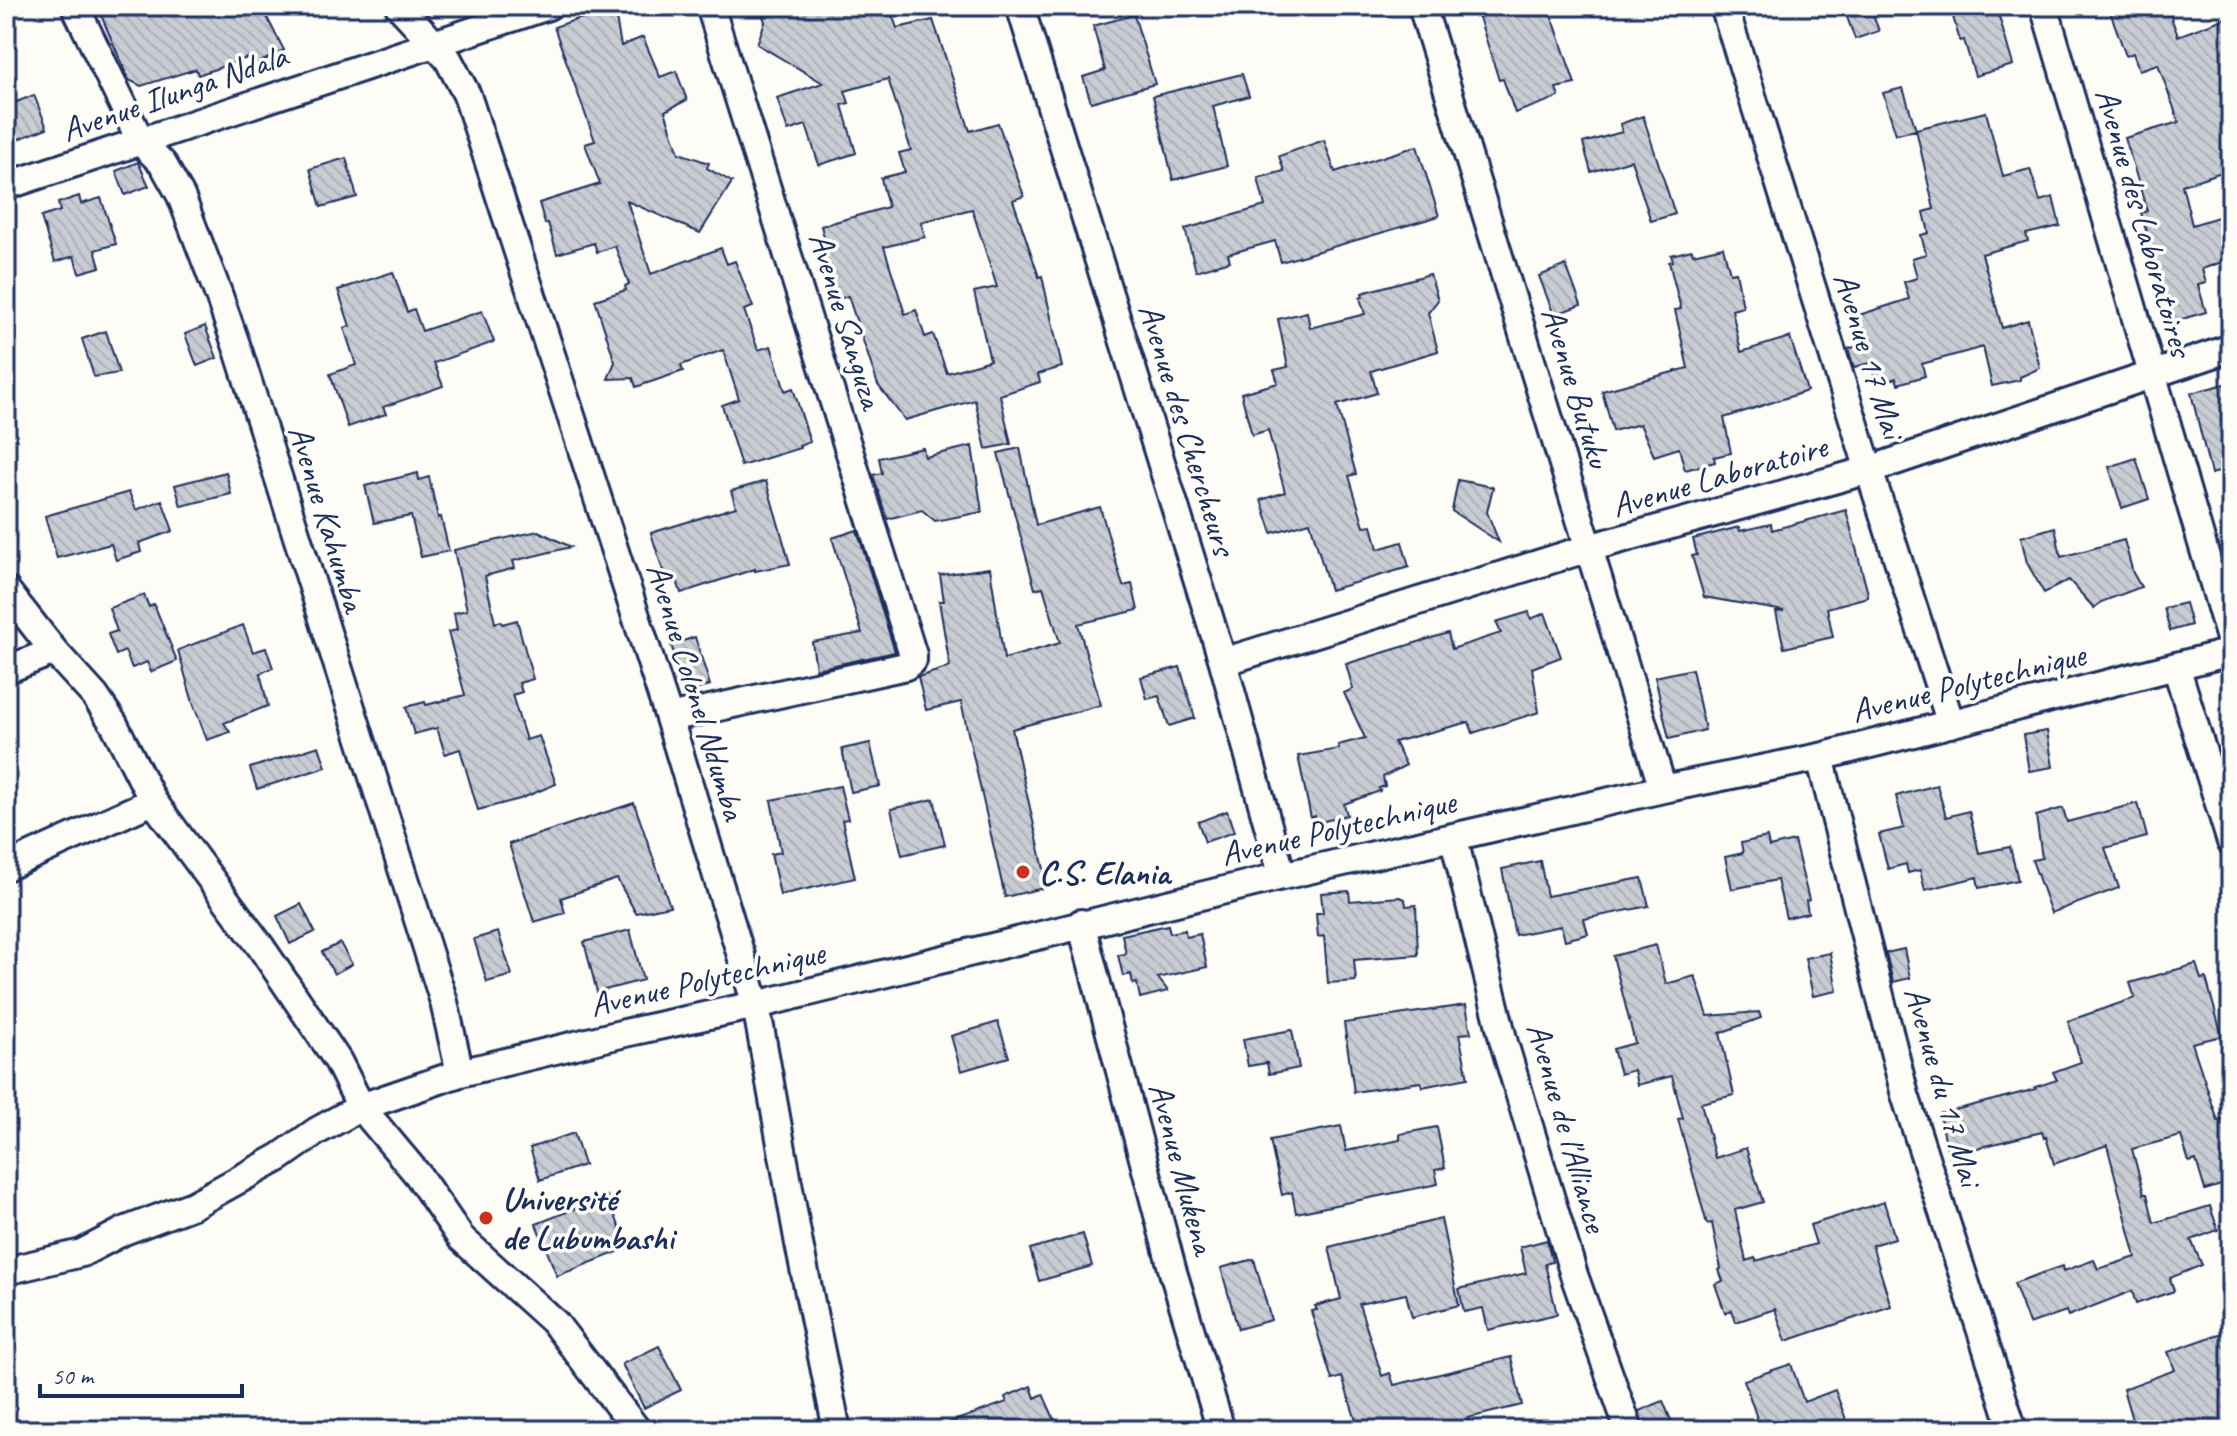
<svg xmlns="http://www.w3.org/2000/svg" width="2237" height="1436" font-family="Caveat,sans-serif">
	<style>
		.building { fill: url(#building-back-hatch); stroke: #1b2f5e; stroke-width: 2; fill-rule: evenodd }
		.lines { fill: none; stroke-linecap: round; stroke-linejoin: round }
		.street-casing { stroke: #1b2f5e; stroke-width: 32 }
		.street { stroke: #fdfcf7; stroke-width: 26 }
		.poi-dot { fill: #c8321e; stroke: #fdfcf7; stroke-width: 3 }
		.labels { text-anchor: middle; stroke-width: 7; stroke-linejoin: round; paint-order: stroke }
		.street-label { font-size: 34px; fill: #1b2f5e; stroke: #fdfcf7 }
		.poi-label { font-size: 34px; font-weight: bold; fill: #1b2f5e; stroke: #fdfcf7; text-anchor: start }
	</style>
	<defs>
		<pattern id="building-back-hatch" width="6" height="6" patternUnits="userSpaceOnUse" patternTransform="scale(2)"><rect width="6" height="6" fill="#c9ccd3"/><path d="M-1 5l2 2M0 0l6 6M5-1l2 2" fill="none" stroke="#acb0b8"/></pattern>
	</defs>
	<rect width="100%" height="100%" fill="#fdfcf7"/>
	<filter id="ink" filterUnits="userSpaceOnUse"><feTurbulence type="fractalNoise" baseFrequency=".0125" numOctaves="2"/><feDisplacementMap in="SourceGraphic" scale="16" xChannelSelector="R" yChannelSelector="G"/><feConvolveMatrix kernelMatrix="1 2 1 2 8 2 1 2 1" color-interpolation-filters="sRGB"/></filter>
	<g filter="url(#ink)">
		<!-- building -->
		<path class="building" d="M97 6H261L284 50 255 65 250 57 198 75 196 69 141 86 129 80Z
			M760 6H889L897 28 933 20 970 131 998 123 1024 196 1013 200 1039 277 1042 276 1062 367 1038 374 1040 382 1000 395 1011 444 986 449 975 400 905 420 878 385 848 296 835 300 818 247 826 244 821 226 888 207 881 178 905 172 899 153 911 150 888 79 845 91 849 103 842 105 856 153 819 165 806 125 788 131 777 98 823 83 757 44 765 22ZM972 209 997 287 974 292 990 360 947 373 933 334 925 337 916 310 905 314 884 247 925 237 921 222Z
			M1495 6H1545L1548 15 1550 14 1554 22 1575 84 1556 88 1559 97 1515 113 1503 79 1499 80 1477 11Z
			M1843 6H1870L1879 31 1855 39Z
			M1950 6H1996L2013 65 1975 76 1964 40 1960 41Z
			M2108 6H2156L2159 15 2169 12 2178 36 2231 16V169L2182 185 2192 225 2231 213V259L2202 269 2206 283 2198 285 2206 312 2172 322 2141 213 2147 211 2125 138 2179 122 2158 64 2139 70 2133 53 2126 56Z
			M615 13 621 46 643 37 660 77 676 71 687 100 665 111 679 153 709 163 707 168 732 182 700 233 627 201 651 274 721 248 727 264 735 261 753 307 744 310 758 350 771 346 785 391 793 388 810 442 799 446 800 448 741 466 722 405 739 399 723 350 681 365 683 371 636 387 633 378 608 379 615 362 595 300 626 290 625 286 629 284 615 246 597 252 594 243 557 254 548 223 545 224 539 203 600 184 585 144 595 141 554 27 578 19Z
			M1134 15 1155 84 1091 102 1083 77 1105 70 1093 26Z
			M1242 74 1249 96 1213 106 1227 166 1173 180 1153 96Z
			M1903 88 1916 130 1896 134 1883 93Z
			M34 95 47 128 6 144V106Z
			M1986 112 2003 176 2030 169 2040 201 2053 197 2060 226 2026 234 2028 241 1982 254 2002 328 2028 320 2040 368 2020 377V380L1992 386 1983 347 1922 364 1925 376 1898 384 1896 378 1877 384 1871 363 1854 367 1848 349 1865 344 1856 316 1909 299 1904 282 1917 278 1912 258 1926 254 1921 235 1929 233 1924 212 1934 209 1916 129Z
			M1643 116 1675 214 1651 221 1631 160 1591 172 1583 143 1622 132 1620 124Z
			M1324 140 1335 172 1417 146 1439 216 1281 262 1275 241 1228 254 1230 261 1196 271 1185 229 1265 206 1258 178 1284 171 1279 156Z
			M346 158 357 197 321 207 310 169Z
			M138 162 149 186 125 195 116 171Z
			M79 196 81 204 101 198 116 244 95 250 100 267 79 273 74 256 55 262 41 217 60 211 58 203Z
			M1723 247 1730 273 1736 272 1743 307 1732 310 1741 352 1790 337 1807 391 1724 418 1731 453 1714 457 1715 462 1685 470 1679 448 1654 456 1640 424 1613 431 1602 391 1688 368 1675 310 1681 309 1669 262 1673 261 1671 255 1692 250 1693 254Z
			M1566 265 1581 305 1554 315 1539 276Z
			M393 272 407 312 414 309 422 331 482 311 494 342 434 363 443 386 383 407 386 414 348 427 330 374 356 365 344 328 350 326 338 290Z
			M1430 274 1438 300 1428 313 1438 351 1371 371 1377 393 1337 405 1356 474 1349 476 1364 526 1372 525 1378 549 1402 542 1409 567 1330 590 1310 522 1272 533 1261 500 1285 492 1268 430 1252 435 1241 393 1278 383 1274 370 1288 367 1278 319 1307 312 1310 328 1365 314 1360 298 1363 297 1362 293Z
			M205 326 217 358 197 366 185 334Z
			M106 331 119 373 94 377 82 339Z
			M2225 384 2231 414V469L2211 474 2191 393Z
			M972 446 982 512 935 521 922 510 887 519 873 475 882 473 879 458 923 448 925 457Z
			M1020 448 1036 525 1100 507 1123 586 1132 584 1138 610 1078 624 1101 705 1012 729 1048 887 1005 897 961 702 926 710 918 677 950 667 939 601H944L940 575 990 568 1004 659 1060 643 1043 587 1035 589 998 453Z
			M2136 458 2149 499 2122 508 2109 467Z
			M226 472 231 494 181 506 175 485Z
			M418 473 419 480 429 477 438 518 441 517 449 551 421 557 411 516 374 523 365 486Z
			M1458 480 1493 487 1487 512 1499 542 1452 511Z
			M766 481 790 564 755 571V569L681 593 675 574 665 577 651 533 736 507 731 491Z
			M129 492 136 510 162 500 173 531 139 543 141 552 116 560 111 544 57 558 45 516Z
			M1846 510 1868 594V597L1827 608 1833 637 1784 648 1776 612 1784 611 1704 597 1692 556 1697 555 1693 539 1739 527 1740 531 1771 524 1772 530Z
			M2055 527 2061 557 2124 540 2133 573 2141 587 2101 602 2094 608 2069 580 2044 593 2027 563 2021 537Z
			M857 530 895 652 816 669 812 642 862 633 832 538Z
			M538 531 571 547 513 561 515 568 485 576 495 623 501 621 502 624 517 620 533 679 519 683 522 692 512 695 526 740 539 736 556 784 520 799 478 810 460 749 445 754 437 728 414 734 406 707 425 702 426 705 465 695 448 632 457 630 454 613 467 610 454 550Z
			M144 595 149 607 154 604 177 661 151 672 147 662 132 668 125 651 116 655 108 634 117 631 109 608Z
			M2185 603 2191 625 2170 631 2164 608Z
			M1529 612 1531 619 1545 613 1561 657 1532 668 1539 712 1473 733 1469 722 1394 742 1406 765 1383 777 1385 786 1379 788 1380 791 1344 804 1347 815 1317 823 1315 816 1311 818 1298 756 1339 749 1338 745 1365 738 1344 693 1353 689 1346 664 1448 633 1452 649 1501 633 1496 622Z
			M243 625 253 652 266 648 273 668 260 673 268 706 224 723 230 732 207 740 193 703 178 650Z
			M695 637 710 685 687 693 671 645Z
			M1180 667 1195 718 1169 726 1159 696 1147 699 1141 677Z
			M1692 669 1705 730 1669 739 1655 677Z
			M2047 731 2053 767 2029 771 2023 735Z
			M870 743 880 786 851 792 842 749Z
			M319 746 326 767 257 789 250 768Z
			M1937 785 1946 817 1969 811 1979 853 2010 847 2018 880 1979 888 1977 877 1925 890 1920 870 1908 873 1906 864 1888 869 1879 834 1904 828 1896 796Z
			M840 786 848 819 842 820 855 878 780 895 771 854 781 852 771 800Z
			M934 799 945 845 902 855 891 809Z
			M634 803 670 906 636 913 617 879 561 898 565 913 534 922 509 844Z
			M2138 803 2147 837 2105 848 2119 888 2051 913 2032 860 2042 858 2036 816 2063 808 2067 822Z
			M1227 811 1234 832 1205 842 1198 822Z
			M1767 837 1769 847 1794 841 1809 900 1806 901 1808 913 1786 918 1777 880 1732 889 1725 857 1743 853 1741 843Z
			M1540 861 1547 896 1642 878 1649 906 1584 919 1588 934 1565 940 1561 926 1515 935 1502 869Z
			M1349 891 1350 901 1400 897 1405 899 1406 906 1416 905 1418 955 1354 960 1356 981 1328 983 1324 936 1318 937 1316 913H1323L1321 893Z
			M301 904 315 932 290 944 277 916Z
			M1168 925 1170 933 1185 930 1186 937 1200 934 1207 967 1158 978 1168 991 1140 998 1137 983 1133 984 1131 974 1123 976 1118 955 1126 954 1122 935Z
			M630 930 643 980 597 992 584 942Z
			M498 932 512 975 487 982 474 939Z
			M340 943 352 964 334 974 322 952Z
			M1656 945 1666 984 1695 976 1708 1016 1759 1012 1761 1018 1720 1033 1734 1095 1701 1103 1715 1158 1746 1148 1763 1202 1735 1210 1746 1261 1755 1258 1756 1261 1816 1244 1810 1225 1884 1202 1895 1238 1872 1245 1891 1306 1786 1341 1775 1309 1736 1322 1732 1310 1725 1313 1715 1284 1723 1281 1719 1270 1721 1269 1712 1223 1707 1224 1678 1119 1683 1118 1672 1076 1637 1085 1634 1070 1620 1074 1613 1049 1635 1043 1613 956Z
			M1904 949 1910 978 1893 982 1886 953Z
			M1830 953 1837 991 1813 996 1805 958Z
			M2196 964 2201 979 2206 978 2222 1036 2192 1043 2218 1121 2231 1118V1182L2205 1190 2196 1160 2189 1162 2181 1136 2132 1149 2144 1194H2147L2154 1223 2210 1206 2218 1230 2191 1240 2202 1265 2170 1278 2174 1291 2136 1304 2132 1291 2068 1316 2066 1311 2029 1324 2014 1283 2063 1266 2064 1271 2094 1260 2098 1269 2136 1257 2107 1145 2054 1164 2046 1137 2044 1138 2042 1132 1949 1155 1939 1114 2036 1089 2035 1087 2057 1080 2053 1072 2081 1062 2068 1021 2135 998 2130 983Z
			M1466 1005 1471 1033 1459 1034 1468 1078 1422 1087 1421 1082 1354 1092 1344 1023Z
			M998 1022 1009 1057 961 1071 951 1036Z
			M1292 1030 1299 1068 1269 1074 1267 1063 1248 1066 1243 1039Z
			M1341 1126 1346 1151 1400 1140V1134L1437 1127 1445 1168 1435 1170 1438 1184 1296 1213 1292 1192 1282 1195 1270 1140Z
			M574 1133 584 1165 540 1180 530 1148Z
			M607 1196 628 1248 557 1276 536 1224Z
			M1441 1219 1459 1305 1412 1317 1406 1294 1359 1304 1382 1376 1390 1373 1394 1385 1511 1357 1522 1405 1468 1418 1469 1423 1441 1430H1359L1342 1377 1332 1380 1311 1311 1317 1310 1315 1306 1341 1299 1329 1247Z
			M1083 1234 1092 1266 1039 1281 1030 1249Z
			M1547 1240 1552 1262 1545 1264 1557 1314 1488 1330 1483 1308 1464 1312 1459 1289 1526 1273 1520 1247Z
			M1254 1259 1271 1320 1238 1329 1221 1268Z
			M2231 1330V1430H2135L2123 1389 2175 1370 2168 1352Z
			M659 1346 681 1390 644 1408 622 1364Z
			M1791 1364 1804 1402 1835 1390 1850 1430H1761L1744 1380Z
			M1031 1386 1035 1398 1043 1394 1056 1423 1039 1430H938L937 1427 1007 1402 1005 1397Z
			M1663 1401 1675 1430H1645L1639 1411Z"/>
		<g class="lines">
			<defs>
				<path id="street" d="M75 6 141 142 163 164 181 196 218 293 239 353 444 1002 460 1073
					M399 6 448 59 467 95 669 718 756 1005 799 1244 837 1430
					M1020 6 1223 662 1282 876
					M1422 6 1663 789
					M1724 6 1869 470 1951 724
					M2044 6 2231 642
					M6 186 548 6
					M6 590 54 651 95 696 114 724 153 801 261 947 338 1061 361 1107 418 1175 461 1238 555 1323 637 1430
					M1223 662 1589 548 1869 470 2231 348
					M2176 666 2231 842
					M6 670 54 651
					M669 718 906 666 913 660V655L710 6
					M1820 757 1905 1095 2013 1430
					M1454 839 1504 1043 1574 1275 1629 1430
					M6 867 153 801
					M1081 923 1173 1272 1221 1430
					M6 1271 82 1253 124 1231 193 1205 280 1157 317 1131 361 1107 460 1073 625 1033 756 1005 1282 876 1663 789 1820 757 2231 652"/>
			</defs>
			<!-- street casing -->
			<use href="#street" class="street-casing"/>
			<!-- street -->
			<use href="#street" class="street"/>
		</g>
	</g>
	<!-- markers -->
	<g class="poi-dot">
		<circle cx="1023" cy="872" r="8"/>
		<circle cx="486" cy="1218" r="8"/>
	</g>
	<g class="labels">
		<!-- street labels -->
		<g class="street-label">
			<text transform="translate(174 92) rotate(-19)" y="12">Avenue Ilunga Ndala</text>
			<text transform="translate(2145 222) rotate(74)" y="12">Avenue des Laboratoires</text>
			<text transform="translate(847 320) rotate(73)" y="12">Avenue Sanguza</text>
			<text transform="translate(1870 355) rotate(73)" y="12">Avenue 17 Mai</text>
			<text transform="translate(1577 387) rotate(73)" y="12">Avenue Butuku</text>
			<text transform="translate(1188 429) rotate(73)" y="12">Avenue des Chercheurs</text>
			<text transform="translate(1719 475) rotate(-16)" y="12">Avenue Laboratoire</text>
			<text transform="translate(328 518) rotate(73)" y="12">Avenue Kahumba</text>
			<text transform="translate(1968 682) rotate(-14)" y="12">Avenue Polytechnique</text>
			<text transform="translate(697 691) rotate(73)" y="12">Avenue Colonel Ndumba</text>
			<text transform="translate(1338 827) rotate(-13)" y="12">Avenue Polytechnique</text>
			<text transform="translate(707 978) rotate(-13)" y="12">Avenue Polytechnique</text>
			<text transform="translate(1944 1086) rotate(74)" y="12">Avenue du 17 Mai</text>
			<text transform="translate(1568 1127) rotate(74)" y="12">Avenue de l'Alliance</text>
			<text transform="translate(1183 1168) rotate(75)" y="12">Avenue Mukena</text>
		</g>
		<!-- poi labels -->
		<g class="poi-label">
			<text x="1039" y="884">C.S. Elania</text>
			<text x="502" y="1210">Université<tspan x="502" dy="39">de Lubumbashi</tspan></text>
		</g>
	</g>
	<!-- margin -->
	<rect width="2237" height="1436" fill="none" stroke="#fdfcf7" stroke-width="32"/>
	<rect x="16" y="16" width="2205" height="1404" fill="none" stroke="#1b2f5e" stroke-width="3" filter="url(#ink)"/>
	<!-- scale -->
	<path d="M40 1384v12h202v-12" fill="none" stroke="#1b2f5e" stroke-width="4"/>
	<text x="52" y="1384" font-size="24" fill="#1b2f5e" stroke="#fdfcf7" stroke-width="6" paint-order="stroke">50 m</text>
</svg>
